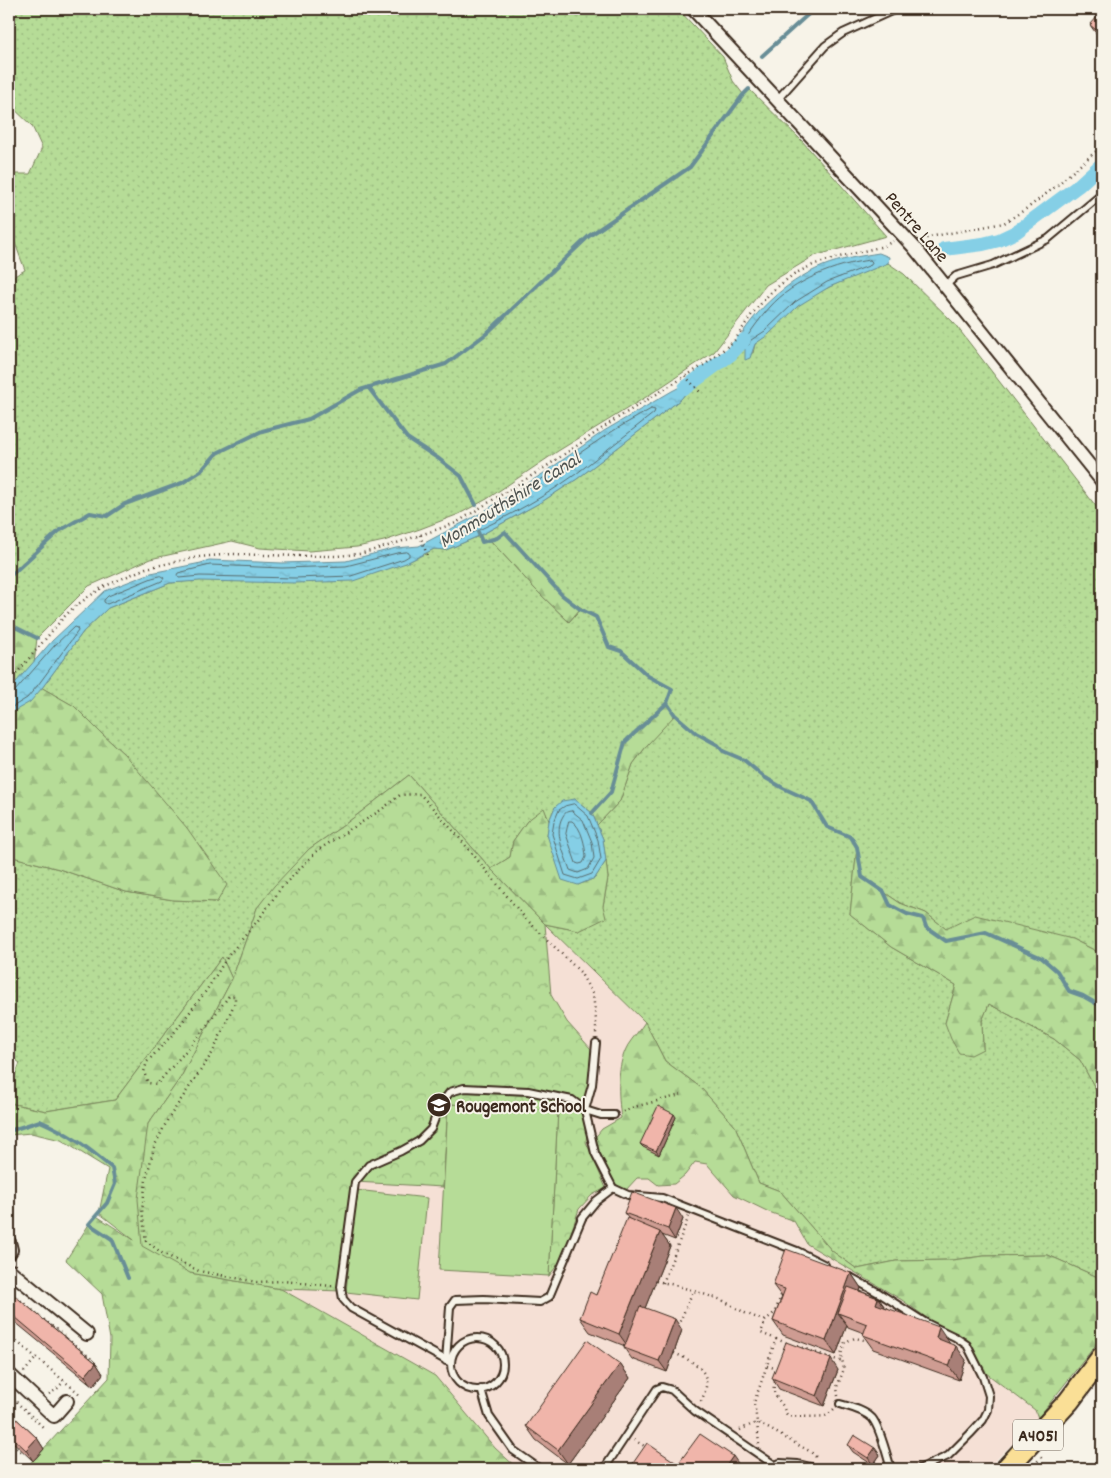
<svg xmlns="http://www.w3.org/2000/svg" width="1111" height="1478" font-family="Dekko,sans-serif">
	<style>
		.built { fill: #f5e0d5 }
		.grass { fill: url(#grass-dots); stroke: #78835a; fill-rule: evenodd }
		.forest { fill: url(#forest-firs); stroke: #78835a }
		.park { fill: url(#park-crowns); stroke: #78835a }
		.garden { fill: #b6dc97; stroke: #78835a }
		.water { fill: url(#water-ripples); stroke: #678d96 }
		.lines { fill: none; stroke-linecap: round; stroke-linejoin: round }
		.shore { stroke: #596c6e; stroke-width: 1 }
		.stream { stroke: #678d96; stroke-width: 4 }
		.canal { stroke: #85cfe6; stroke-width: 14 }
		.lane-casing { stroke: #3b2a1e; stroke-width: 10 }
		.street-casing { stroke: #3b2a1e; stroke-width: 16 }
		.primary-casing { stroke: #3b2a1e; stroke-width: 24 }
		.path { stroke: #3b2a1e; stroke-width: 2.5; stroke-dasharray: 1 4; stroke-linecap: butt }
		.lane { stroke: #f7f3e8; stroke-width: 6 }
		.street { stroke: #f7f3e8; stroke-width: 12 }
		.primary { stroke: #fadf96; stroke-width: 20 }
		.wall { fill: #ce9c92; stroke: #3b2a1e }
		.shaded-wall { fill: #a87f77; stroke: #3b2a1e }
		.building { fill: #f0b5aa; stroke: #3b2a1e }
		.labels { text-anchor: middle; stroke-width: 4; stroke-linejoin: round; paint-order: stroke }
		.shield { fill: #f7f3e8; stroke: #73665b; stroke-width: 1 }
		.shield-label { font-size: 18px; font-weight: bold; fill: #3b2a1e }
		.street-label { font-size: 19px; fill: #3b2a1e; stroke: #f7f3e8 }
		.poi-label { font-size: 19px; font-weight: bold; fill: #3b2a1e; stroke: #f7f3e8; text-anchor: start }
		.water-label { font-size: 20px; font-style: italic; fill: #4e5350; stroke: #f7f3e8 }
	</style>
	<defs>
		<pattern id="grass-dots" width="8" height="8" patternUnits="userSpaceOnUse" patternTransform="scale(1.25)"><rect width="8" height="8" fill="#b6dc97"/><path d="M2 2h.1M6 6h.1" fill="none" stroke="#9dbd82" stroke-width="1.8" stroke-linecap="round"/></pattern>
		<pattern id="forest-firs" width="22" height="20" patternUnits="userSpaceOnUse" patternTransform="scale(1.25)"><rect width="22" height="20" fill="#b6dc97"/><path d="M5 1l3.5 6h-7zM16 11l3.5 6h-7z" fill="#9dbd82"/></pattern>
		<pattern id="park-crowns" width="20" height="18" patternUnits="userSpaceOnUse" patternTransform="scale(1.25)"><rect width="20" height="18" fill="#b6dc97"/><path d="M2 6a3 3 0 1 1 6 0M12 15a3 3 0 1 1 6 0" fill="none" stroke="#9dbd82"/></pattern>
		<pattern id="water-ripples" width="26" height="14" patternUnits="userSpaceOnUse" patternTransform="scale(1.25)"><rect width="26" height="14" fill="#85cfe6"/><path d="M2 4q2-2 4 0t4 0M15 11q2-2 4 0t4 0" fill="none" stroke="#74b2c5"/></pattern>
	</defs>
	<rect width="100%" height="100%" fill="#f7f3e8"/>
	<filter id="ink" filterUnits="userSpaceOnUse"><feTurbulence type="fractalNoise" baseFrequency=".02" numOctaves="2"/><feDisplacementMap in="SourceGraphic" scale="10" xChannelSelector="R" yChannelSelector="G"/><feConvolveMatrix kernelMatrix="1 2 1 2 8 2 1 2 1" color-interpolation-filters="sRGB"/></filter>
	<g filter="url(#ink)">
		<!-- built -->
		<path class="built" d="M409 775 491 869 545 924 645 1022 794 1221 807 1244 902 1300 931 1321 966 1338 982 1370 1035 1410 1038 1418 987 1469H518L491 1444 435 1376 281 1289 190 1273 232 979 246 940Z"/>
		<!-- grass -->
		<path class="grass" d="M9 9H678L723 57 733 81 743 94 749 89 802 141 886 236 814 256 766 285 714 352 646 397 558 451 487 499 459 514 420 529 384 541 357 547 309 551 260 548 232 541 150 559 89 586 37 638 9 624V279L25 270 9 227V174H30L42 148 32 126 9 104Z
			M888 263 904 274 954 323 1102 514V954L1072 939 946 929 926 913 900 903 862 877 857 849 850 914 891 947 956 985 945 1023 983 1049 982 1021 989 1004 1054 1039 1080 1060 1102 1101V1279L1048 1255 984 1256 952 1260 896 1261 857 1269 832 1251 780 1191 759 1183 735 1126 700 1087 665 1061 645 1022 545 924 579 931 603 906 608 878 603 839 597 825 620 801 633 764 648 744 625 742 611 792 592 813 575 799 555 807 549 821 544 809 527 821 513 841 510 857 491 869 409 775 344 825 309 849 257 908 232 979 222 957 115 1100 46 1111 9 1103V1091L20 1063 9 1055V856L59 869 126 892 173 900 217 902 124 754 102 734 74 706 42 688 83 632 108 608 170 583 406 563 434 549 446 550 479 536 543 501 577 479 681 399 699 377 731 354 745 349 753 353 755 344C771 333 783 318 798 306 824 286 858 275 888 263ZM505 532 562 595 591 614 580 609 569 622 535 589 490 540 497 538Z"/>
		<!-- forest -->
		<path class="forest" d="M505 532 562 595 580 609 569 622 535 589 490 540 497 538Z
			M9 624 37 638 32 682 74 706 102 734 124 754 187 828 227 885 217 902 173 900 126 892 59 869 9 856Z
			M667 703 675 715 648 744 633 764 620 801 597 825 592 813 611 791 625 742Z
			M544 808 549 821 547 835 578 885 595 878 606 861 608 878 603 906 606 918 579 931 545 924 491 869 510 857 513 841 527 821Z
			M857 847 862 877 900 903 926 913 946 929 975 915 1072 939 1102 954V1101L1080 1060 1054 1039 989 1004 982 1021 983 1049 971 1055 959 1053 951 1039 945 1023 956 985 891 947 850 914Z
			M222 957 232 979 181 1077 148 1124 190 1273 281 1289 435 1376 495 1448 518 1469H25L109 1378 110 1339 102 1294 66 1260 95 1215 134 1240 99 1213 108 1169 61 1140 31 1133 9 1135V1103L46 1111 115 1100Z
			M645 1022 665 1061 700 1087 735 1126 759 1183 780 1191 832 1251 857 1269 896 1261 952 1260 984 1256 1048 1255 1102 1279V1337L1038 1418 1035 1410 982 1370 966 1338 931 1321 902 1300 807 1244 794 1221 769 1212 734 1195 707 1164 695 1162 685 1175 674 1184 658 1185 649 1178H637L625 1191 612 1181 600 1161 593 1140 602 1129 621 1118C618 1095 616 1066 628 1045 633 1037 640 1030 645 1022Z"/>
		<!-- park -->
		<path class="park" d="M409 775 491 869 545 924 551 995 567 1022 591 1049 589 1112 586 1142 606 1188 592 1195 579 1209 562 1259 549 1276 558 1110 448 1104 443 1187 355 1182 342 1291 281 1289 190 1273 142 1246 138 1199 148 1124 181 1077 232 979 257 908 274 886 309 849 344 825Z"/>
		<!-- garden -->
		<path class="garden" d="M448 1104 558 1110 549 1276 439 1270Z
			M356 1190 427 1198 417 1300 346 1292Z"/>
		<!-- water -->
		<path class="water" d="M879 253 889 257 888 263 829 287 798 306 768 335 755 344 750 358 745 360V349L731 354C748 316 784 282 823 266 840 259 861 256 879 253Z
			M699 377 681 399 577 479 543 501 479 536 446 550 434 549 406 563 353 581 295 583 200 581 170 583 108 608 83 632 42 688 30 702 9 714V690L52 641 105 591 151 573 201 563 209 560 282 563 346 561 396 548 419 546 483 512 544 473 604 431 672 391Z
			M575 799 592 813 603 839 606 861 595 878 578 885 562 880 547 835 549 821 555 807 562 801Z"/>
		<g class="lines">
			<!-- shore -->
			<path class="shore" d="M870 260 872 262 871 265 827 282 795 302 765 331 751 340 749 345 743 344 744 341C752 330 760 318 770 307 793 281 836 264 870 260Z
				M651 409 655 410 654 413C628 433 602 454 576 474 536 503 490 526 445 545L441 544V540C499 511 551 472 605 436 620 426 636 418 651 409Z
				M407 552 409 553V556L404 559 351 576 295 578 200 576 179 578 177 575 178 573 210 565 282 568 346 566 397 553Z
				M161 576 164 578 162 581 107 604 104 602V600L108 596 152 578Z
				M9 693 15 691 55 645 74 627 77 628 78 631 38 685 27 698 9 709
				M574 804 588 816 598 840 601 859 592 874 578 879 565 875 552 834 554 822 559 810 565 806Z
				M572 811 583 820 592 842 594 858 588 869 578 873 570 870C565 855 555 836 561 820 564 814 565 811 572 811Z
				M569 821H572C582 828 585 845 586 857L583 863 579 864 576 863 566 834Z"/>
			<!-- stream -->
			<path class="stream" d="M762 56 814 9
				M368 387 407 438 439 459 461 476 476 505
				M478 532 482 542 497 538 505 532 562 595 580 609 596 617 609 647 621 651 648 676 672 689 667 703 625 742 611 792 592 813
				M9 577 59 531 90 513 107 516 125 504 182 483 201 471 217 453 262 431 309 419 360 390 446 364 486 334 589 236 690 167 743 95 749 89
				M9 624 37 638
				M667 703 675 715 696 733 718 745 723 751 744 760 764 777 783 788 811 801 827 827 851 837 857 847 862 877 884 892 890 905 907 914 923 918 926 927 946 941 986 933 1042 958 1057 971 1069 991 1083 996 1097 1004 1102 1002
				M9 1131 40 1121C70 1134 87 1147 112 1168L115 1184 107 1203 89 1224 112 1239 128 1278"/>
			<!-- canal -->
			<path class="canal" d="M944 249 983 244 999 240 1016 232 1078 186 1102 164
				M685 388 731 354 744 340"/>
			<defs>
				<path id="lane" d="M777 100 825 46 843 33 896 9
					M945 286 956 276 993 265 1048 239 1102 194
					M596 1043 592 1085 585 1110 601 1115H614
					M850 1277 879 1293 926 1323 955 1337 967 1345 983 1377 989 1396 988 1410 983 1420 970 1434 948 1456 919 1469
					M451 1364a26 26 0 1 1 52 0a26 26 0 1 1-52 0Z
					M446 1361 450 1307 455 1300 484 1299 540 1302 549 1297 582 1218 596 1201 613 1188
					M451 1363 351 1308 343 1299 341 1287 355 1182 369 1165 401 1151 419 1141 431 1129 440 1105 450 1092 464 1088 528 1091 572 1100 585 1110 595 1153 613 1188 628 1195 662 1198 797 1251 825 1265
					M481 1389 489 1416 513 1450 540 1469
					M840 1404C850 1407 864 1410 872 1418 880 1427 887 1456 891 1469
					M604 1469 657 1389 662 1387 672 1390 695 1411 776 1466
					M769 1469 780 1463 798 1464 819 1469"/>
				<path id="street" d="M693 9 913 246 1102 481
					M9 1242 11 1250 9 1253
					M9 1270 87 1334
					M9 1374 54 1416 67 1401"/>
				<path id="primary" d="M1006 1469 1069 1401 1102 1357"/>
			</defs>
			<!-- lane casing -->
			<use href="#lane" class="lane-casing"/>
			<!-- street casing -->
			<use href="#street" class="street-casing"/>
			<!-- primary casing -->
			<use href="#primary" class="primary-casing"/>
			<!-- path -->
			<path class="path" d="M922 241 929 237 1004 223 1029 207 1055 187 1102 146
				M685 376 701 393
				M420 535 428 558
				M9 681 16 674 63 618 74 607 103 587 146 568 199 557 233 554 297 556H337L359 554 385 547 456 523 547 466 616 419 707 363 735 340 752 314 771 292 794 274 815 264 839 257 884 246 893 241
				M623 1112 634 1107 681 1095
				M656 1281 675 1285 722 1300 745 1313 765 1321 761 1333 776 1339 754 1403 757 1422 811 1452 818 1459
				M663 1283 689 1216
				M332 1286 283 1281 257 1282 199 1271 162 1253 146 1241 142 1210 146 1180 154 1147 168 1119 213 1052 235 1002V996H229L198 1037 157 1084 148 1083 144 1072 147 1062 173 1034 206 991 228 956 259 919 281 888 318 850 381 810 400 795 420 794 457 835 525 918 580 972 593 995 596 1020V1036
				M9 1291 93 1360
				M765 1321 775 1312 782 1293
				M678 1326 693 1291
				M9 1335 81 1395
				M776 1339 787 1343
				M797 1346 843 1362
				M674 1353C699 1364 716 1374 700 1403
				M767 1366 778 1369
				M24 1372 36 1358
				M775 1382C771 1392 777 1398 783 1406 785 1410 785 1414 789 1416 794 1417 819 1417 825 1416 828 1415 831 1412 834 1409
				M49 1394 56 1390 64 1381
				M9 1395 44 1428
				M838 1396 837 1387 844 1369 841 1354 845 1342 855 1338 869 1341
				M740 1430 757 1422 759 1445
				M634 1440 646 1447
				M9 1441 23 1454
				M1031 1469 1043 1455"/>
			<!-- lane -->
			<use href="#lane" class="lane"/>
			<!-- street -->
			<use href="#street" class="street"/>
			<!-- primary -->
			<use href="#primary" class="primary"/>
		</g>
		<!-- wall -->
		<path class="wall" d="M1102 18V38L1095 32 1090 25Z
			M676 1117 659 1155 643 1147 640 1144Z
			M624 1213 683 1219 675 1240 662 1235 670 1246 645 1308 682 1330 667 1372 632 1359 624 1348 625 1346 590 1332 580 1318 596 1295 629 1219Z
			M851 1273 861 1288 860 1291 878 1298 885 1307 949 1342V1343L966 1360 959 1380 873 1349 863 1335 864 1333 848 1327 847 1325 836 1355 783 1335 773 1321 782 1297 773 1285Z
			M9 1291 96 1363 103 1374 93 1386 9 1317Z
			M620 1364 630 1378 568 1464 536 1440 526 1426Z
			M838 1370 824 1406 779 1389 772 1378Z
			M9 1412 37 1438 44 1449 33 1461 9 1438Z
			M848 1445 880 1455 873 1465 853 1452Z"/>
		<!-- shaded-wall -->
		<path class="shaded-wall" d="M674 1114 676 1117 659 1155 656 1151Z
			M676 1208 683 1219 675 1240 668 1229Z
			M660 1232 670 1246 629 1348 619 1334Z
			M851 1273 861 1288 850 1317 838 1313 847 1325 836 1355 826 1341Z
			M878 1298 888 1312 876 1304Z
			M675 1319 682 1330 667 1372 659 1361Z
			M939 1327 949 1342 945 1352 936 1338Z
			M956 1346 966 1360 959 1380 949 1366Z
			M831 1359 838 1370 824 1406 817 1396Z
			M96 1363 103 1374 93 1386 85 1376Z
			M620 1364 630 1378 568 1464 558 1450Z
			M37 1438 44 1449 33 1461 26 1450Z
			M875 1448 880 1455 873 1465 868 1458Z
			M733 1456 742 1469H724Z"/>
		<!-- building -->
		<path class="building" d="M1099 15 1102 18V35L1090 25Z
			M658 1106 674 1114 656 1151 640 1144Z
			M632 1192 676 1208 668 1229 624 1213Z
			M627 1218 660 1232 619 1334 580 1318 590 1292 596 1295Z
			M786 1249 851 1273 826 1341 773 1321 785 1289 773 1285Z
			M848 1287 878 1298 876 1304 939 1327 936 1338 956 1346 949 1366 863 1335 867 1324 838 1313Z
			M9 1291 96 1363 85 1376 9 1312Z
			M640 1306 675 1319 659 1361 624 1348Z
			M587 1340 620 1364 558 1450 526 1426Z
			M786 1342 831 1359 817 1396 772 1378Z
			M9 1412 37 1438 26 1450 9 1434Z
			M700 1434 733 1456 724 1469H629L647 1443 678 1464Z
			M854 1435 875 1448 868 1458 848 1445Z"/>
	</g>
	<!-- icons -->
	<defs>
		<symbol id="school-disc" viewBox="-11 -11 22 22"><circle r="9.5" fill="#3b2a1e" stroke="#f7f3e8"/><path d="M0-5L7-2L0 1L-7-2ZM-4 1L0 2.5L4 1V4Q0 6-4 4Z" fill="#fff"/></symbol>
	</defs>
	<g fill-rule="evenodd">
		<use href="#school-disc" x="425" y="1091" width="28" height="28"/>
	</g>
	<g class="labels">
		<!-- shield labels -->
		<rect class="shield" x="1013" y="1419.5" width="50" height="31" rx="4"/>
		<g class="shield-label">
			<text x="1038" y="1441">A4051</text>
		</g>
		<!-- street labels -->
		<g class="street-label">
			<text transform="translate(918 226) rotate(49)" y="7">Pentre Lane</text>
		</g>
		<!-- poi labels -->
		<g class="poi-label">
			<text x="456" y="1112">Rougemont School</text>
		</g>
		<!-- water labels -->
		<g class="water-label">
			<text transform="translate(509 499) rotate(-32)" y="7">Monmouthshire Canal</text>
		</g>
	</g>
	<!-- margin -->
	<rect width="1111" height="1478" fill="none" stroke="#f7f3e8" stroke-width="30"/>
	<rect x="15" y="15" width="1081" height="1448" fill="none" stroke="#3b2a1e" stroke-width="2" filter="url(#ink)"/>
</svg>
